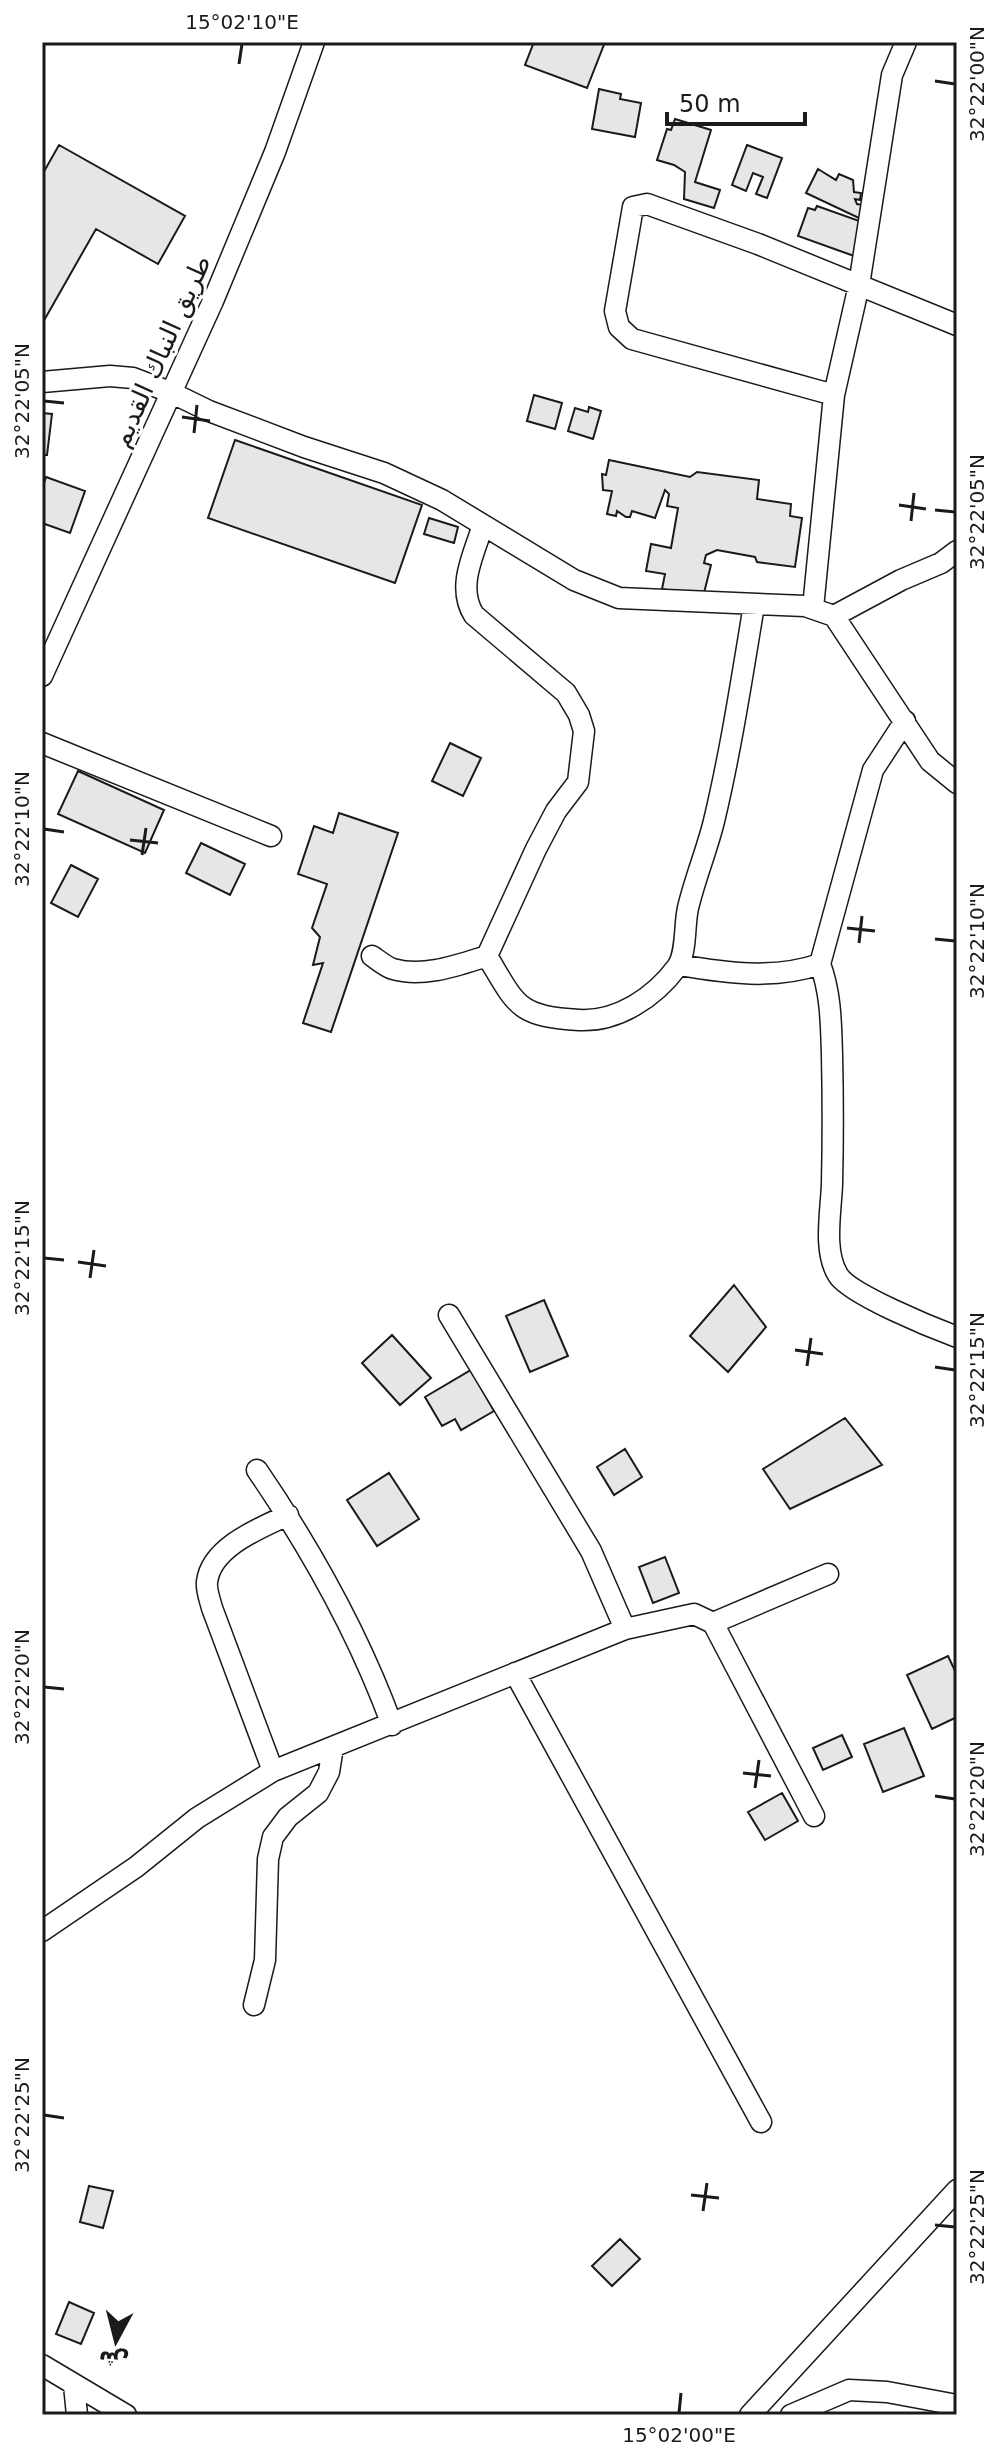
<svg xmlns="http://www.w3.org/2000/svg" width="999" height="2457" font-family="'DejaVu Sans','Noto Naskh Arabic',sans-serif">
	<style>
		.building { fill: #e6e6e6; stroke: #1a1a1a; stroke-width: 2 }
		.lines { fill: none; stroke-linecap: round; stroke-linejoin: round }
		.minor-casing { stroke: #1a1a1a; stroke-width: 23 }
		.minor { stroke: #fff; stroke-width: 20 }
		.ticks { fill: none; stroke: #1a1a1a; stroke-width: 3 }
		.labels { text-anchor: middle; stroke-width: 6; stroke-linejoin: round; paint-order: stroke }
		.street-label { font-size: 26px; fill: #1a1a1a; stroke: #fff }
		.neatline { fill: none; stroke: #1a1a1a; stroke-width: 3 }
		.ticks-label { font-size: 20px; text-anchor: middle; fill: #1a1a1a }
	</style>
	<rect width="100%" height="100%" fill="#fff"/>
	<!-- building -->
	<path class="building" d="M534 42H605L587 88 525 65Z
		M599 89 621 94 620 99 641 103 635 137 592 129Z
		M675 119 711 130 695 182 720 190 714 208 684 199 685 172 674 165 657 160 667 129 671 130Z
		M59 145 185 216 158 264 96 229 42 324V175Z
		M747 145 782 158 767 198 756 194 763 177 753 173 746 191 732 185Z
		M818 169 836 180 839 174 853 180 854 192 861 193 860 200 855 199 857 204 863 205 861 219 806 193Z
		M817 206 865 223 854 256 798 236 808 208 815 210Z
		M534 395 562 403 555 429 527 421Z
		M589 407 601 411 593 439 568 431 575 408 588 412Z
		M42 413 52 414 47 455H42Z
		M235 440 422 505 395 583 208 518Z
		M609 460 690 477 697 472 759 480 757 499 791 504 790 516 802 518 795 567 757 562 755 557 717 550 706 555 704 563 711 565 704 593 699 596 662 589 665 574 646 571 651 544 671 548 678 508 667 506 669 494 665 490 655 518 632 511 630 517H626L617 511 616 516 607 514 612 491 603 490 602 474 606 475Z
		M46 477 85 491 70 533 42 523V489Z
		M429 518 458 527 454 543 424 534Z
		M450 743 481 758 463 796 432 781Z
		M78 771 164 810 145 853 58 814Z
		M339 813 398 833 331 1032 303 1023 323 963 313 965 320 937 312 928 327 884 298 874 314 826 333 833Z
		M201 843 245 864 230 895 186 873Z
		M71 865 98 879 78 917 51 903Z
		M734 1285 766 1327 728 1372 690 1336Z
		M544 1300 568 1356 530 1372 506 1316Z
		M392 1335 431 1378 400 1405 362 1363Z
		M471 1370 494 1411 461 1430 455 1419 442 1426 425 1397Z
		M845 1418 882 1465 790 1509 763 1469Z
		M625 1449 642 1477 614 1495 597 1467Z
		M389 1473 419 1519 377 1546 347 1500Z
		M665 1557 679 1593 653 1603 639 1567Z
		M948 1656 957 1675V1717L932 1729 907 1675Z
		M904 1728 924 1776 883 1792 864 1744Z
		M842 1735 852 1757 823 1770 813 1748Z
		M782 1793 798 1821 765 1840 748 1812Z
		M89 2186 113 2191 103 2228 80 2222Z
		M620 2239 640 2259 612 2286 592 2266Z
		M69 2302 94 2313 81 2344 56 2334Z"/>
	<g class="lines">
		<defs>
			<path id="minor" d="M42 382 110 376 133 378 170 392 209 411 304 447 384 473 442 500 574 580 619 598 805 606 834 616 930 761 957 783
				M834 395 632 339 619 327 615 311 633 207 647 204 758 244 957 325
				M813 608 834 395 859 285 892 75 906 42
				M834 616 901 580 941 563 957 551
				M42 676 213 301 275 152 314 42
				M42 743 271 836
				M372 956C378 960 386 967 393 969 424 978 458 965 487 956L536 849 556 811 578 782 584 731 579 715 566 693 474 615C456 587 474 554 483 525
				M487 956C517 1006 517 1016 579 1020 617 1022 654 998 677 967 687 953 684 925 688 908 695 878 707 850 714 821 731 750 742 677 754 605
				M820 964C831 993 831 1024 832 1055 833 1098 833 1141 832 1184 831 1212 823 1251 838 1275 849 1294 933 1328 957 1337
				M679 965C726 973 774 980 820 964L873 770 905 721
				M449 1315 591 1551 625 1629
				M257 1470C311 1549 359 1635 392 1725
				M713 1623 828 1574
				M515 1673 761 2122
				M273 1771 212 1608C210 1600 206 1590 207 1582 211 1547 260 1528 288 1515
				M42 1931 136 1867 197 1818 273 1771 625 1629 694 1614 713 1623 814 1816
				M254 2005 265 1960 268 1859 273 1837 288 1817 318 1793 329 1772 333 1747
				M42 2365 126 2415
				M74 2385 77 2415
				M750 2415 957 2190
				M791 2415 849 2390 887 2392 957 2405"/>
		</defs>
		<!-- minor casing -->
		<use href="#minor" class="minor-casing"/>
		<!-- minor -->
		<use href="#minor" class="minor"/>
	</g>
	<!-- ticks -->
	<path class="ticks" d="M239 64 242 44M935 81 955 84M44 401 64 403M182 417 210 421M194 433 197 405M899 505 926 509M935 510 955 512M911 521 914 493M44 829 64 832M130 840 158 843M142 855 146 828M847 928 875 931M935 939 955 941M859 943 862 916M44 1258 64 1260M78 1262 106 1266M90 1278 94 1250M795 1350 823 1354M807 1366 811 1338M935 1367 955 1370M44 1687 64 1689M743 1773 771 1776M755 1788 759 1760M935 1796 955 1799M44 2115 64 2118M691 2195 719 2198M703 2211 707 2183M935 2225 955 2227M679 2413 681 2393"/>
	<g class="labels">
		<!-- street labels -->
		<g class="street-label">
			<text transform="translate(161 351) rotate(-66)" y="9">طريق النباك القديم</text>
		</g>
	</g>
	<!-- border -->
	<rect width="999" height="2457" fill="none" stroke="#ffffff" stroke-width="88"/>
	<!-- north arrow -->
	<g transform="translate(116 2341) rotate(187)" stroke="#ffffff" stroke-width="6" paint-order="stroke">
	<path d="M0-6L14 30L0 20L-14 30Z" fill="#1a1a1a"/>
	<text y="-12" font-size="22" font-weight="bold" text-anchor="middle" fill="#1a1a1a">ش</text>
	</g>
	<!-- scale -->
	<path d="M667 112v12h138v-12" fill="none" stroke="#1a1a1a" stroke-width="4"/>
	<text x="679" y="112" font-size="24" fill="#1a1a1a" stroke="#ffffff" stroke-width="6" paint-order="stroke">50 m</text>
	<rect x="44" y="44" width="911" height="2369" class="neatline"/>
	<g class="ticks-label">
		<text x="242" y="29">15°02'10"E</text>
		<text transform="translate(977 84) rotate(-90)" y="7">32°22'00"N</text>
		<text transform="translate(22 401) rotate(-90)" y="7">32°22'05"N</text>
		<text transform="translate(977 512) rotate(-90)" y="7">32°22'05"N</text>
		<text transform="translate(22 829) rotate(-90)" y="7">32°22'10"N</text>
		<text transform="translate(977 941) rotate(-90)" y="7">32°22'10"N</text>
		<text transform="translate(22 1258) rotate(-90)" y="7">32°22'15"N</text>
		<text transform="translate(977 1370) rotate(-90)" y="7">32°22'15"N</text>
		<text transform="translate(22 1687) rotate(-90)" y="7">32°22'20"N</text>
		<text transform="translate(977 1799) rotate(-90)" y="7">32°22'20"N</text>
		<text transform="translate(22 2115) rotate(-90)" y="7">32°22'25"N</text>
		<text transform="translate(977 2227) rotate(-90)" y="7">32°22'25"N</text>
		<text x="679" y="2442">15°02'00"E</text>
	</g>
</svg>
